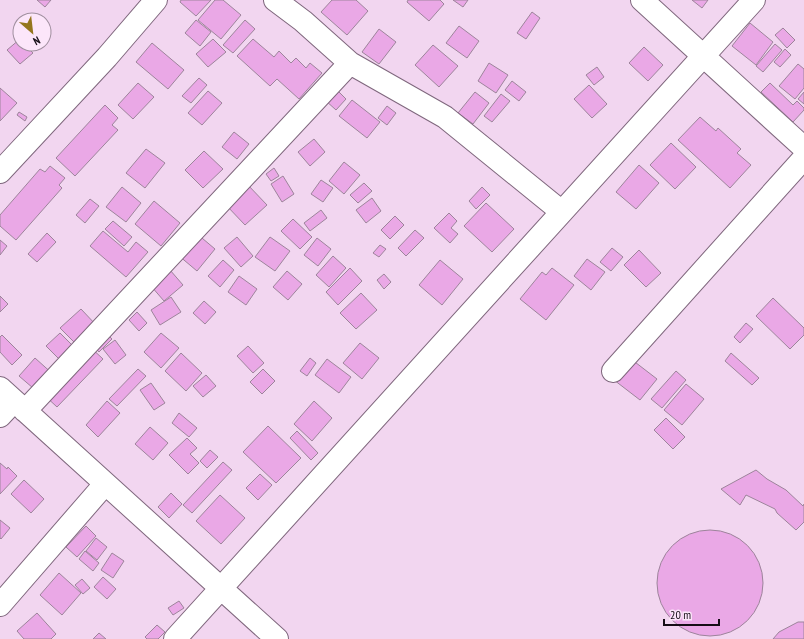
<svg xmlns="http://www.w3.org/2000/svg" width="804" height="639" font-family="'PT Sans Narrow',sans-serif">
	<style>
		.building { fill: #eaa8e6; stroke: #9d849b }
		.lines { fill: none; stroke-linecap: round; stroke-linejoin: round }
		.minor-casing { stroke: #7f677d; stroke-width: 24 }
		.minor { stroke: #fff; stroke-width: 22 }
	</style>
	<rect width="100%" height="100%" fill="#f2d6f0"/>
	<!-- building -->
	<path class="building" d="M37 0H51L45 7Z
		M181 0H211L196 16 180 2Z
		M215 0H223L241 15 221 39 198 20Z
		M332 0H356L368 11 347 35 321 12Z
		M408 0H440L444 4 429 21 407 2Z
		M453 0H468L463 7Z
		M692 0H708L702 8Z
		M532 12 540 18 526 39 517 33Z
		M196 20 211 32 200 46 185 33Z
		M245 20 255 29 233 53 223 45Z
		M750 23 773 42 756 65 732 46Z
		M459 26 479 41 467 58 446 43Z
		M783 28 795 40 787 48 775 35Z
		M379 29 396 42 379 64 362 52Z
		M20 39V44H24L33 53 20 64 7 50Z
		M213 39 226 52 208 67 196 54Z
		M253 39 274 57 279 51 291 63 296 58 306 68 310 63 322 73 299 99 277 79 270 86 237 56Z
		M152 43 184 70 168 89 136 62Z
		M775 44 782 50 763 72 756 66Z
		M433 45 458 66 439 87 415 65Z
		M644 47 663 65 648 81 629 63Z
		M785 49 791 55 780 67 774 62Z
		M489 63 508 75 496 93 478 81Z
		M798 64 804 69V88L795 99 779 86Z
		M597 67 604 77 594 85 586 75Z
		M199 78 207 85 191 103 182 96Z
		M512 81 526 92 519 101 505 90Z
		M138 83 154 97 133 119 118 105Z
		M770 83 793 105 797 101 804 108V110L793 122 761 92Z
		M589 85 607 104 592 118 574 99Z
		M0 88 17 103 0 121Z
		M336 89 346 99 336 110 325 100Z
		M208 91 222 103 202 125 188 113Z
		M475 92 489 103 473 124 458 113Z
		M804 92V104L798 99Z
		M501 94 510 101 492 122 484 116Z
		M352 100 380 122 367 138 339 116Z
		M105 105 118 118 112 125 118 130 75 176 56 158Z
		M387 106 396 113 387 125 378 118Z
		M19 112 27 117 25 121 17 115Z
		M700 117 716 131 718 128 741 149 737 153 751 165 730 188 678 140Z
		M234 132 249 144 237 159 222 147Z
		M314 139 325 152 310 166 298 152Z
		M671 143 696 167 675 189 650 165Z
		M146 149 165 163 145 188 126 173Z
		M204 151 223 169 203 188 185 170Z
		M344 162 360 175 344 194 329 181Z
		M639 165 659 183 636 209 616 192Z
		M50 166 65 178 59 185 62 188 16 240 0 226V215L40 169 45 172Z
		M274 168 279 176 271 181 266 174Z
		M283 176 294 194 282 202 271 184Z
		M321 180 333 188 323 202 311 194Z
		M364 183 372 191 358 203 350 195Z
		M247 184 267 205 245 225 226 205Z
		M122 187 141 203 126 222 106 207Z
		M482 187 490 195 476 209 469 201Z
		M372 198 381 211 366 223 356 210Z
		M90 199 99 206 85 223 76 215Z
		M154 201 180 223 161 246 135 224Z
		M486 203 514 229 492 252 464 226Z
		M321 210 327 218 310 231 304 223Z
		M449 213 457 221 451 228 458 234 450 243 434 228Z
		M395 216 404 225 390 239 381 230Z
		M293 219 312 237 300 249 281 231Z
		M113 221 132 237 124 246 105 229Z
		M415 230 424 238 406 256 398 248Z
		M103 231 128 252 136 242 148 252 126 277 90 246Z
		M47 233 56 242 37 262 28 254Z
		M196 233 215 249 197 271 178 255Z
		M237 237 253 256 241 267 224 248Z
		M270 237 290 251 275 271 255 257Z
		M317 238 331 249 318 266 304 255Z
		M0 240 7 246 0 255Z
		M380 245 386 249 379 257 373 253Z
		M612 248 623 257 611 271 600 262Z
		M639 250 661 273 646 287 624 265Z
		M333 256 346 268 329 287 316 275Z
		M587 259 605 272 591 290 574 276Z
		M223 260 234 270 220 287 208 276Z
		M440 260 463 279 442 305 419 285Z
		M350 268 362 281 338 305 326 292Z
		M552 268 574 285 546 320 520 299 542 272 546 275Z
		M170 270 183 285 164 301 151 286Z
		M287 271 302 284 288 300 273 287Z
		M384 274 391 282 384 289 377 280Z
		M239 276 257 289 246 305 228 292Z
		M361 293 377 310 356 329 340 313Z
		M0 296 8 304 0 312Z
		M171 297 181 312 160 325 151 310Z
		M773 298 804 328V335L790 349 756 316Z
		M204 301 216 312 205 324 193 313Z
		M81 309 97 326 77 345 60 328Z
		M137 312 147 323 139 331 129 320Z
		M746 323 753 329 740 343 734 337Z
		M103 330 112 339 99 352 91 343Z
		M60 333 73 346 65 365 46 346Z
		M161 333 179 348 161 368 144 352Z
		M2 335 22 355 12 365 0 352V337Z
		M115 340 126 355 115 364 103 349Z
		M360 343 379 358 362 379 343 363Z
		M89 346 103 359 57 407 43 394Z
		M248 346 264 363 253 373 237 356Z
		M181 353 202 373 186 391 165 371Z
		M731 353 759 378 752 385 725 361Z
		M35 358 55 376 40 394 19 376Z
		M310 358 316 363 307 376 300 371Z
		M327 359 351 377 339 393 315 375Z
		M631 359 657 379 640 400 614 380Z
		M138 369 146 376 117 406 109 399Z
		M263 369 275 381 262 394 250 382Z
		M676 371 686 380 662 408 651 399Z
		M206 375 216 386 203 397 193 386Z
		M151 383 165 403 154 410 140 390Z
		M686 384 704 399 682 425 664 410Z
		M107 401 120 413 98 437 86 425Z
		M314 401 332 418 312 441 294 424Z
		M179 413 197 428 189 437 172 423Z
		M666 418 685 437 673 449 654 430Z
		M268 426 301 458 276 483 243 452Z
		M150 427 168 443 153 460 135 444Z
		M297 431 318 453 311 460 290 438Z
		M187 438 197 448 190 454 199 463 188 474 169 455Z
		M210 450 218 457 207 468 200 461Z
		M223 462 232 470 192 513 183 505Z
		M0 463 7 469 8 467 17 476 0 494Z
		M756 470 767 479 786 490 803 506 804 504V522L796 530 777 513 775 509 746 495 740 505 721 489Z
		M260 474 272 485 258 500 246 488Z
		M24 480 44 499 31 513 11 494Z
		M171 493 182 504 169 518 158 507Z
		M220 495 245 518 221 544 196 521Z
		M0 520 10 528 1 539 0 538Z
		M86 526 96 536 77 557 66 547Z
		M657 583a53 53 0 1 1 106 0a53 53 0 1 1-106 0Z
		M96 538 107 547 97 560 86 551Z
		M85 551 99 563 93 571 79 559Z
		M112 553 124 561 113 578 101 570Z
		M59 573 81 593 62 615 40 595Z
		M103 577 116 589 107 599 94 587Z
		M82 579 90 588 83 594 75 585Z
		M179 601 184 608 173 615 168 608Z
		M37 613 56 634 51 639H24L17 631Z
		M798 622H804V639H773L779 632Z
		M157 625 165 632 158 639H147L145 637Z
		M99 633 106 639H93Z"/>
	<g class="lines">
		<defs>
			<path id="minor" d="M275 0 303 21 350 63 445 117 562 212
				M642 0 804 148
				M0 172 107 57 156 0
				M613 371 804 158
				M0 388 277 639
				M25 411 350 63
				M0 416 14 401
				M0 605 105 484
				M175 639 754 0"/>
		</defs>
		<!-- minor casing -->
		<use href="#minor" class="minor-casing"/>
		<!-- minor -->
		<use href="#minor" class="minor"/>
	</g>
	<!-- north arrow -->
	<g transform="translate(32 32) rotate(152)"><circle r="19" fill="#fce6fa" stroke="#a08f9f"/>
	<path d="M0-3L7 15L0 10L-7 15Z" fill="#95761e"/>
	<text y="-6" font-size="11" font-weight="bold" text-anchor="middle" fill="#160d16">N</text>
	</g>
	<!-- scale -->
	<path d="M664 619v6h55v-6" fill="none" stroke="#160d16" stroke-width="2"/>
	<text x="670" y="619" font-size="12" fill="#160d16" stroke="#fce6fa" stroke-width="3" paint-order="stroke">20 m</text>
</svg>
